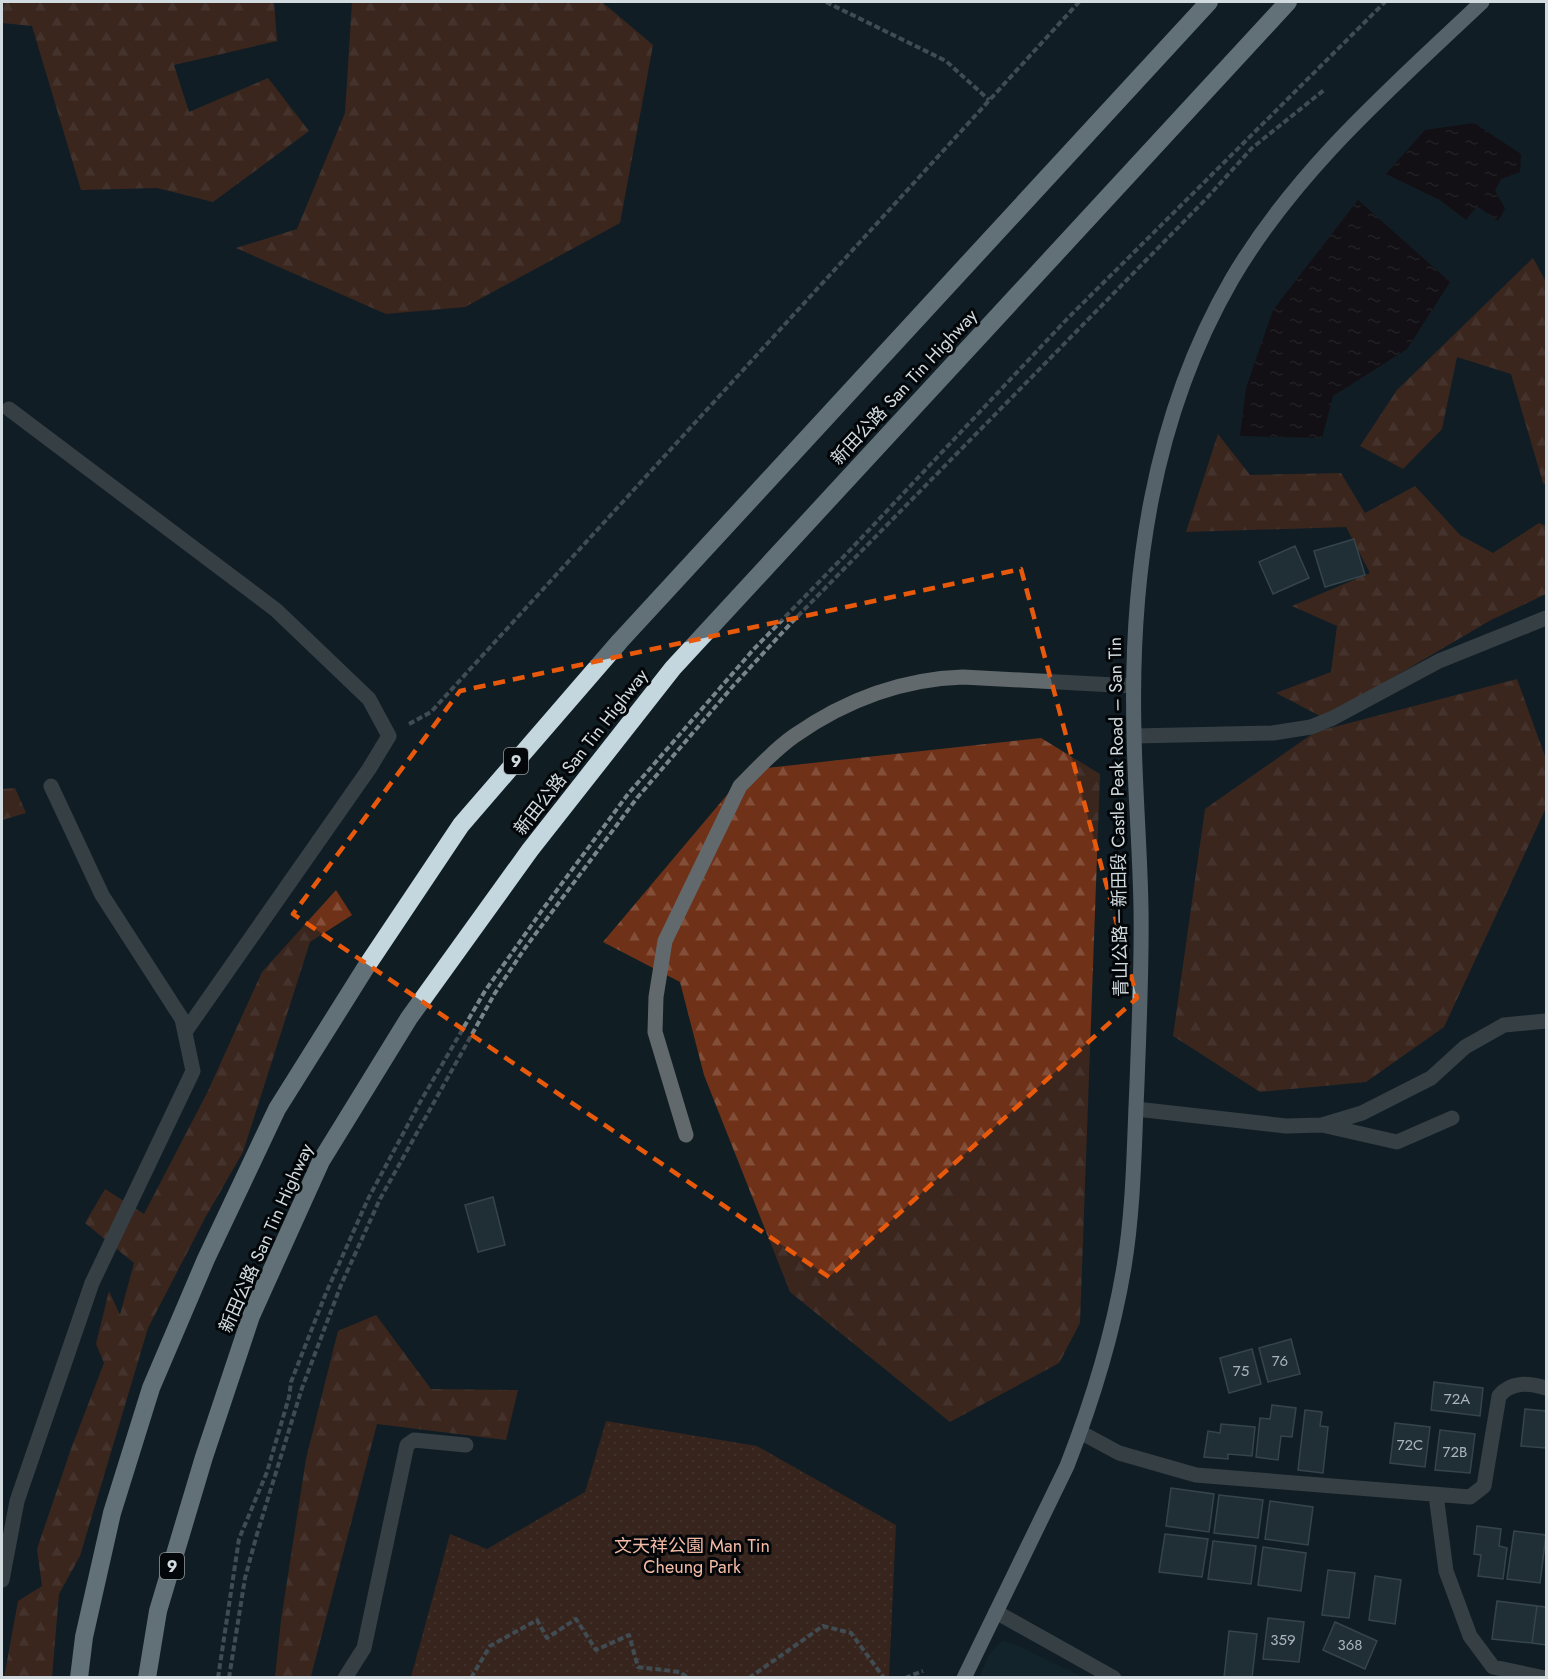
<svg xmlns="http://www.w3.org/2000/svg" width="1548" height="1679" font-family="Jost,'Noto Sans SC',sans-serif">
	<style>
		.built { fill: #152b33 }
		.forest { fill: url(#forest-firs) }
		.park { fill: url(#park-dots) }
		.water { fill: url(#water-ripples) }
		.building { fill: #344349; stroke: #63737a; stroke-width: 1.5 }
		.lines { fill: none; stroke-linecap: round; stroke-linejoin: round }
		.path { stroke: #7a858a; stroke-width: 4; stroke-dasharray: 6 3; stroke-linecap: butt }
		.minor { stroke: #62696c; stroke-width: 15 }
		.major { stroke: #a8b7bd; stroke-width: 15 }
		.highway { stroke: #c5d7de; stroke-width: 18 }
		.marked { fill: none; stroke: #e8590c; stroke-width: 4.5; stroke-dasharray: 12 8; stroke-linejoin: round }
		.labels { text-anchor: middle; stroke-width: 6; stroke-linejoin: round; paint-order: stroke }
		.number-label { font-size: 15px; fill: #aab5ba }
		.shield { fill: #03070a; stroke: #949b9f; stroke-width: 1.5 }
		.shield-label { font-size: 16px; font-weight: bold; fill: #d2dbdf }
		.street-label { font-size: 18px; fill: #d2dbdf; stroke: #03070a }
		.park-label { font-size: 18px; fill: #f5baa4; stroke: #03070a }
	</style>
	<defs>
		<pattern id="forest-firs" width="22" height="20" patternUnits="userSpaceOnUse" patternTransform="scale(1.5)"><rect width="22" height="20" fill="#6f3218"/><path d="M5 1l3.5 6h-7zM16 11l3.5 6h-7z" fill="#834f39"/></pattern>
		<pattern id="park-dots" width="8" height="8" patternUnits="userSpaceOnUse" patternTransform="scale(1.5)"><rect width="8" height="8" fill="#652d16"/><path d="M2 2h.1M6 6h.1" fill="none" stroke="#7a4b37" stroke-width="1.8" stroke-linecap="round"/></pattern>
		<pattern id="water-ripples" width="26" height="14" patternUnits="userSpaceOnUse" patternTransform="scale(1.5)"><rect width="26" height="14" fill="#140000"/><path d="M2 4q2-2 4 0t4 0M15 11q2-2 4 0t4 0" fill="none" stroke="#352525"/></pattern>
	</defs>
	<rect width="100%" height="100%" fill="#101e24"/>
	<!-- built -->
	<path class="built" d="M1003 1641 1019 1646 1082 1677H979L992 1650Z"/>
	<!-- forest -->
	<path class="forest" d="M2 2H274L277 41 174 65 189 112 268 78 309 131 213 202 157 188 81 190 32 26 2 23Z
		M352 2H602L653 45 620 223 465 307 386 314 236 248 297 229 345 113Z
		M1533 258 1546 282V485L1543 483 1511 374 1457 357 1442 429 1403 469 1360 446 1397 390Z
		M1218 434 1250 475 1341 473 1365 513 1415 486 1460 535 1493 553 1539 523 1546 526V594L1491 620 1324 718 1276 693 1331 672 1337 626 1292 606 1370 573 1346 527 1186 532Z
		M1517 679 1546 759V808L1444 1027 1366 1082 1260 1092 1173 1036 1205 809 1315 732Z
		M1041 738 1100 774 1080 1323 1059 1363 950 1422 790 1292 704 1075 680 982 603 942 748 770Z
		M15 788 26 813 2 820V789Z
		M336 890 352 915 310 942 243 1152 205 1218 148 1328 80 1556 59 1594 52 1677 4 1678 18 1601 42 1586 37 1549 71 1449 104 1363 96 1344 109 1291 120 1315 134 1263 85 1223 105 1189 144 1214 207 1093 262 972Z
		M376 1315 431 1389 518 1390 506 1440 377 1424 311 1676 307 1678 275 1677 281 1620 306 1459 338 1331Z"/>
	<!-- park -->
	<path class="park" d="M606 1421 757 1446 896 1525 889 1677H411L450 1534 487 1549 585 1492Z"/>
	<!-- water -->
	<path class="water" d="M1474 123 1521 154 1520 172 1501 179 1495 190 1505 209 1498 221 1477 206 1466 220 1440 200 1386 174 1425 130Z
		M1358 200 1450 282 1407 349 1333 396 1322 438 1240 436 1246 388 1273 310Z"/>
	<!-- building -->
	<path class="building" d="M1354 539 1365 575 1325 587 1314 551Z
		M1295 546 1309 578 1273 594 1259 562Z
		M493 1197 505 1245 478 1252 465 1205Z
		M1291 1339 1300 1374 1268 1382 1259 1348Z
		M1252 1349 1261 1384 1229 1393 1220 1358Z
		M1434 1382 1483 1388 1480 1416 1431 1410Z
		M1272 1405 1296 1408 1292 1437 1281 1436 1278 1460 1256 1457 1260 1418 1270 1419Z
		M1525 1409 1546 1411V1448L1521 1446Z
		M1305 1410 1322 1412 1320 1426 1328 1427 1323 1473 1298 1470Z
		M1395 1423 1430 1427 1425 1467 1390 1463Z
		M1221 1424 1255 1427 1252 1456 1228 1454V1459L1204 1457 1208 1431 1220 1433Z
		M1440 1430 1475 1434 1470 1473 1435 1470Z
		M1171 1488 1214 1494 1209 1532 1166 1526Z
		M1219 1495 1263 1500 1258 1538 1214 1533Z
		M1270 1501 1313 1507 1308 1545 1265 1539Z
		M1477 1526 1501 1529 1499 1546 1507 1548 1503 1579 1478 1576 1481 1555 1474 1554Z
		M1514 1531 1546 1535 1540 1583 1507 1579Z
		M1165 1534 1208 1539 1202 1577 1159 1572Z
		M1213 1541 1256 1546 1251 1584 1208 1579Z
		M1263 1547 1306 1553 1301 1591 1258 1585Z
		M1328 1570 1355 1573 1349 1618 1322 1615Z
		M1375 1576 1401 1580 1395 1624 1369 1620Z
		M1497 1601 1537 1606 1532 1643 1492 1639Z
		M1537 1606 1546 1607V1645L1532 1643Z
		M1268 1618 1304 1622 1299 1662 1263 1659Z
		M1335 1622 1377 1641 1365 1669 1323 1650Z
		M1229 1631 1257 1634 1252 1678H1224Z"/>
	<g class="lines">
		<!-- path -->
		<path class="path" d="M826 2 946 61 989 100
			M409 724 431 712 1079 2
			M218 1678 239 1539 267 1472 289 1397 291 1382 326 1293 368 1199 419 1104 485 991 543 909 628 794 753 650 852 548 1067 319 1385 2
			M229 1678 245 1578 257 1534 302 1388 341 1285 380 1199 495 993 525 948 637 798 734 685 793 621 1206 199 1252 148 1324 90
			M471 1678 490 1646 537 1620 547 1638 576 1619 596 1650 629 1635 638 1667 680 1672 688 1678
			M749 1678 823 1626 851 1633 884 1678
			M905 1678 923 1671"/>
		<!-- minor -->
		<path class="minor" d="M9 409 276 610 369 699 389 736 369 769 185 1032
			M1134 736 1273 733 1311 727 1333 718 1439 661 1546 618
			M1136 1109 1286 1126 1322 1125 1397 1142 1452 1118
			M1322 1125 1362 1113 1431 1078 1465 1047 1504 1025 1546 1021
			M686 1135 655 1032 656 997 665 941 740 786C757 769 774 750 794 736 844 701 902 679 963 677L1133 686
			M1080 1432 1119 1453 1196 1475 1470 1497 1484 1486 1499 1396C1511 1381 1529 1383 1546 1388
			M1436 1495 1446 1571 1470 1636 1493 1667 1545 1678
			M2 1580 17 1501 92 1283 193 1071 182 1019 102 895 51 786
			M996 1612 1114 1678
			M345 1678 364 1648 407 1445 414 1440 466 1445"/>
		<!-- major -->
		<path class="major" d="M964 1678 1067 1466C1092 1402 1113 1334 1124 1267 1134 1206 1134 1145 1137 1084 1139 1025 1142 967 1141 908 1140 850 1135 792 1134 733 1130 576 1152 417 1232 279 1296 170 1391 88 1482 2"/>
		<!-- highway -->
		<path class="highway" d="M79 1678 84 1637 112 1513 151 1388 206 1259 277 1109 366 967 461 825 620 641 1209 2
			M147 1678 158 1611 204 1457 251 1316 321 1161 409 1018 530 850 673 668 1288 2"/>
	</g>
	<!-- marked area -->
	<path d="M0 0H1548V1679H0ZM1021 569 1137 998 829 1277 293 914 460 691Z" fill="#101e24" fill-opacity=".55" fill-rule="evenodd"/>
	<path class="marked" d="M1021 569 1137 998 829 1277 293 914 460 691Z"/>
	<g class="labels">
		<!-- number labels -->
		<g class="number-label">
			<text x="1280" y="1366">76</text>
			<text x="1241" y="1376">75</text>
			<text x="1457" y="1404">72A</text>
			<text x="1410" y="1450">72C</text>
			<text x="1455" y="1457">72B</text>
			<text x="1283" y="1645">359</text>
			<text x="1350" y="1650">368</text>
		</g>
		<!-- shield labels -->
		<g class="shield">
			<rect x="504" y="748" width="24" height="26" rx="4.5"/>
			<rect x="160" y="1553" width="24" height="26" rx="4.5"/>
		</g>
		<g class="shield-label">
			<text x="516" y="767">9</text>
			<text x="172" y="1572">9</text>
		</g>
		<!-- street labels -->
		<g class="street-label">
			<text transform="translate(904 387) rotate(-47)" y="6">新田公路 San Tin Highway</text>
			<text transform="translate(581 752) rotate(-52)" y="6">新田公路 San Tin Highway</text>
			<text transform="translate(1118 817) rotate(-91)" y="6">青山公路－新田段 Castle Peak Road – San Tin</text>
			<text transform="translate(266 1238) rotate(-66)" y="6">新田公路 San Tin Highway</text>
		</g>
		<!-- park labels -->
		<g class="park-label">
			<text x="692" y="1552">文天祥公園 Man Tin<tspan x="692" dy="21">Cheung Park</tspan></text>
		</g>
	</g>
	<!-- border -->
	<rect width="1548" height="1679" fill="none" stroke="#d2dbdf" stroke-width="6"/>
</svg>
